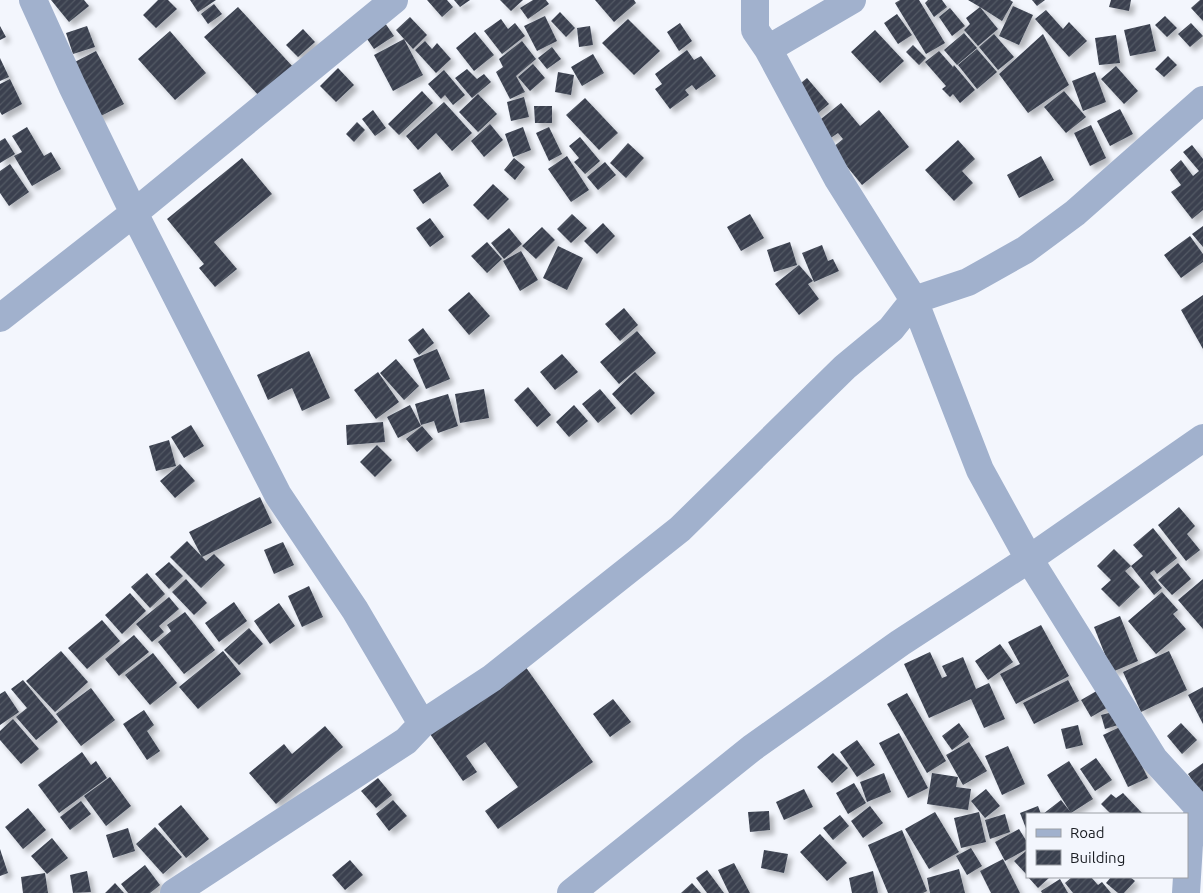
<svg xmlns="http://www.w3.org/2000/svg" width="1203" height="893" font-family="Ubuntu,sans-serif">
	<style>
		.building { fill: url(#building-hatch); filter: url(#shadow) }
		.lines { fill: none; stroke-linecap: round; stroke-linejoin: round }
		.minor { stroke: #a1b1cd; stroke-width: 28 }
	</style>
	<defs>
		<pattern id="building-hatch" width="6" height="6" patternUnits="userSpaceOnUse" patternTransform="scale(1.25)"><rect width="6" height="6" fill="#3a414f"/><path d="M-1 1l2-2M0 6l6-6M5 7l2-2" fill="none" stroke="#545965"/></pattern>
		<filter id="shadow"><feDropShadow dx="4.5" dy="4.5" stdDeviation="2.5" flood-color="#0004"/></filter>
	</defs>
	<rect width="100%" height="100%" fill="#f3f6fd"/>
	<!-- building -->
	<path class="building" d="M51 0H84L89 6 69 22Z
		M158 0H168L177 9 156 28 143 15Z
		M190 0H216L198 12Z
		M427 0H447L453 7 442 17Z
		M454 0H470L460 7Z
		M500 0H523L511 11Z
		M533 0H546L549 4 528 19 520 8Z
		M595 0H634L636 3 614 22Z
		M900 0H919L945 43 926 54 895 3Z
		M928 0H942L947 7 934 17 925 3Z
		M968 0H1010L1013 2 1002 21 980 7 998 29 978 46 964 30 970 24 966 18 980 7Z
		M1032 0H1045L1037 6Z
		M1111 0H1131L1129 11 1109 7Z
		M1200 0H1203V21L1191 8Z
		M214 4 222 14 208 24 201 14Z
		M1013 6 1033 15 1019 45 999 36Z
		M238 7 294 68 261 98 204 37Z
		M950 8 965 26 952 36 939 17Z
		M1046 10 1063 29 1069 22 1087 41 1069 57 1035 19Z
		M560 12 575 28 566 37 551 21Z
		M897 14 912 35 898 44 884 23Z
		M545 16 557 41 537 51 524 26Z
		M1165 16 1177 28 1167 37 1155 25Z
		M410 17 427 35 413 49 396 30Z
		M501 19 508 29 515 23 525 36 502 54 484 31Z
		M628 19 660 51 634 75 602 43Z
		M385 23 394 36 374 49 365 36Z
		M680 23 692 41 679 51 667 32Z
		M1191 23 1203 36 1190 47 1178 34Z
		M1150 24 1156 51 1130 56 1124 30Z
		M0 26 6 37 0 40Z
		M87 26 95 47 73 54 66 33Z
		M590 26 593 45 579 47 577 28Z
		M303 29 315 42 298 57 286 45Z
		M875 30 904 61 880 83 851 52Z
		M170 31 206 73 175 100 138 59Z
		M475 32 494 55 474 71 456 48Z
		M964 33 977 48 957 65 944 50Z
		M994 34 1014 57 998 70 979 47Z
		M1043 34 1069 85 1028 113 999 74Z
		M1116 35 1120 63 1099 65 1095 38Z
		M404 39 423 75 393 91 374 55Z
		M425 41 432 49 437 43 451 59 436 73 415 50Z
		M522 41 536 59 516 76 525 92 510 99 496 72 503 67 499 59Z
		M913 45 926 58 919 65 906 52Z
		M552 47 561 59 547 69 538 58Z
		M977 49 997 72 977 89 958 65Z
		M687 50 694 60 701 56 716 76 696 90 692 85 685 90 689 95 670 109 655 89 662 84 655 74Z
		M96 51 124 104 97 118 69 65Z
		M939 51 953 67 954 65 975 90 960 103 953 94 950 97 942 89 946 86 925 62Z
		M593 54 604 73 582 86 571 67Z
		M1168 56 1177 65 1164 77 1155 69Z
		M0 58 9 77 0 81Z
		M533 64 545 78 530 91 518 77Z
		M1116 66 1138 91 1124 104 1101 79Z
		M338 68 354 85 336 102 320 86Z
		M467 69 477 79 484 74 491 82 472 98 455 78Z
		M444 70 465 95 453 105 445 95 441 99 428 84Z
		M558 72 574 75 571 95 555 92Z
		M1095 72 1106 102 1083 111 1072 81Z
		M807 78 829 104 812 118 796 87Z
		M10 79 22 104 2 115 0 112V84Z
		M422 91 433 103 399 135 388 124Z
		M1064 91 1086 117 1066 133 1044 107Z
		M478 94 497 114 478 132 459 112Z
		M524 97 529 117 511 121 507 102Z
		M585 98 618 133 599 150 566 115Z
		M444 102 472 133 452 151 436 133 418 150 406 136Z
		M841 103 860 126 879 110 909 147 862 185 832 148 843 139 838 133 829 139 816 123Z
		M534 106H552V123H535Z
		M1120 109 1133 134 1110 146 1097 121Z
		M373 110 386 128 375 136 362 119Z
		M357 122 365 130 354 142 346 134Z
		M490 124 503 140 484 157 471 141Z
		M1091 125 1106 158 1090 166 1074 133Z
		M27 127 44 156 51 152 61 169 32 186 14 156 22 152 12 136Z
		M523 127 531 150 513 157 505 134Z
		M549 127 562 154 549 161 536 133Z
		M580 137 600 161 585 174 574 162 579 158 569 146Z
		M5 138 15 154 0 163V141Z
		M958 140 975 159 962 171 973 183 954 201 925 170Z
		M628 143 644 158 626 178 610 163Z
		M1192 145 1203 159V210L1192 219 1171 192 1181 185 1170 170 1181 160 1193 176 1199 171 1183 152Z
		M567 156 589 190 571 202 548 169Z
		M1041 156 1054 180 1019 198 1007 175Z
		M242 158 272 194 214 242 237 269 215 287 199 268 204 264 167 219Z
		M514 158 525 167 515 180 504 170Z
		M605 162 616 175 598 190 587 177Z
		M10 164 29 192 9 206 0 193V171Z
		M440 172 449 186 423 204 413 190Z
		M493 184 509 199 488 220 473 205Z
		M572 214 587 228 571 243 557 229Z
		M750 214 764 238 741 251 727 227Z
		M430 218 444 237 430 247 416 228Z
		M603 223 615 236 597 254 584 241Z
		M1203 226V247L1192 234Z
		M542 227 555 240 536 259 522 246Z
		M509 228 522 244 504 259 491 243Z
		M1190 236 1203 254V262L1181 278 1164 255Z
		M487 242 502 259 487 273 471 256Z
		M790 242 797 265 774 272 767 250Z
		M822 245 828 261 833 259 839 271 814 282 802 253Z
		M558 246 583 258 567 290 543 278Z
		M521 251 538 280 520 291 503 261Z
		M799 265 813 281 808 284 819 299 799 315 775 284Z
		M469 292 490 316 469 335 448 310Z
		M1203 295V349L1181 310Z
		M624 308 638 325 620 341 605 324Z
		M423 328 434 343 419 355 408 340Z
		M637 331 656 353 619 384 600 362Z
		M437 349 450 379 426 389 413 359Z
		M309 351 330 398 302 411 292 388 268 400 257 375Z
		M562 354 578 372 555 390 540 372Z
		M396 359 419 386 404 400 380 373Z
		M378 372 399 402 376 419 354 390Z
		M635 372 655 393 631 415 612 394Z
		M528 387 551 415 537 427 514 400Z
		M484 389 489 418 460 423 455 394Z
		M600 389 616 408 598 423 582 404Z
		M448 394 458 426 438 433 434 421 421 425 415 404Z
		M410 405 421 426 398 438 387 417Z
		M574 405 588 421 569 437 556 422Z
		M383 422 385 442 347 445 346 425Z
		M191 425 204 446 184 458 171 437Z
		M422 426 433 439 417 452 406 439Z
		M169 440 176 466 156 471 149 446Z
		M377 445 392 460 375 477 360 462Z
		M180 464 195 481 175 498 160 481Z
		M260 497 272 523 202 557 189 532Z
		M1179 507 1195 526 1187 534 1200 550 1186 561 1158 525Z
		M1153 528 1177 558 1157 574 1154 570 1150 573 1162 588 1154 595 1131 566 1125 571 1140 587 1119 607 1101 589 1111 580 1097 566 1114 549 1131 566 1143 556 1133 545Z
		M187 541 206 561 214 554 225 565 201 588 170 557Z
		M283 542 294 565 274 574 264 550Z
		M169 562 183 576 169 589 155 574Z
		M1178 563 1191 579 1172 595 1158 580Z
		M147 573 165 594 150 608 131 587Z
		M186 579 207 603 194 615 172 592Z
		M1203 579V629L1178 600Z
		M309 586 323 617 302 627 288 596Z
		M1162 592 1178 610 1173 614 1186 629 1156 654 1128 621Z
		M130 593 146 611 122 634 105 615Z
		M169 597 179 609 159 626 164 632 152 642 136 624Z
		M234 602 247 621 219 642 205 623Z
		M279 603 295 626 270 644 254 621Z
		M185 612 215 650 184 674 158 642 171 631 167 625Z
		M1120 616 1138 661 1112 672 1094 627Z
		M102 620 120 641 87 669 68 648Z
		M1041 625 1069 676 1016 704 1000 674 1020 664 1008 642Z
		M249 628 263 644 239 665 224 650Z
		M134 635 149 652 119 676 105 659Z
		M1000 644 1013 662 988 680 975 661Z
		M61 651 88 682 55 712 26 681Z
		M223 651 241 674 198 709 179 687Z
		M1169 651 1187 690 1141 712 1123 672Z
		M930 652 942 678 947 676 942 666 963 657 976 689 989 683 1005 719 984 728 971 699 929 718 904 664Z
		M153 653 177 683 150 705 125 675Z
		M525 666 593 762 498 829 485 811 518 787 485 742 466 756 477 772 463 781 430 734Z
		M23 680 58 722 36 740 16 717 27 708 11 689Z
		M1068 680 1079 701 1034 724 1023 703Z
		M1203 687V724L1188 695Z
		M91 688 115 720 81 746 56 714Z
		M1100 689 1110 706 1091 717 1081 700Z
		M5 691 19 712 0 725V694Z
		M907 693 946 761 927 773 887 704Z
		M613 699 631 722 610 737 593 714Z
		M144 710 154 725 147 731 160 751 147 760 123 724Z
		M1117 711 1121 724 1105 729 1101 715Z
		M13 719 39 749 21 764 0 740V731Z
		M959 723 969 737 952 750 942 736Z
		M1181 723 1197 740 1182 754 1167 736Z
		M1078 725 1083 745 1066 749 1061 729Z
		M325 726 343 747 276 804 249 773 284 744 292 754Z
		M1122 726 1148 778 1128 787 1103 735Z
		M899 733 928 788 908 798 879 743Z
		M857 740 875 765 857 777 840 752Z
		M969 742 987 771 963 785 946 755Z
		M1008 746 1025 784 1002 795 985 756Z
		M82 752 91 765 96 761 107 778 59 813 38 785Z
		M833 753 848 768 832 783 817 767Z
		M1096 758 1112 780 1095 791 1080 769Z
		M1069 761 1093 799 1071 813 1047 775Z
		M1203 763V796L1188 774Z
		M884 773 891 792 867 802 860 782Z
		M932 773 958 777 956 787 971 789 968 810 927 804Z
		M110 777 131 806 106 826 84 796Z
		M378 778 392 795 376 808 361 791Z
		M854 783 866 803 848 814 836 793Z
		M804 789 813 807 784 820 776 802Z
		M986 789 1000 806 985 818 971 801Z
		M1123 793 1142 813 1141 814H1111L1101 804 1111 794 1116 798Z
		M393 800 407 816 389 831 376 814Z
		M1061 800 1072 814H1043Z
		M81 801 91 814 70 830 60 817Z
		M181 805 209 839 186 858 158 824Z
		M870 806 883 823 863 838 851 821Z
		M1038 806 1041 814H1027V831L1020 813Z
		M28 808 46 830 23 849 5 827Z
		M769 811 770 830 750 832 748 812Z
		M935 812 959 852 929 869 905 829Z
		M979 812 986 842 961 848 954 818Z
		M1005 814 1010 832 990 839 985 820Z
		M840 815 849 826 833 840 823 828Z
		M155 827 182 857 163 874 136 844Z
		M128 828 135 851 113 858 106 835Z
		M1019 829 1027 842V849L1005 861 995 842Z
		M902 830 927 891 923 893H888L868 845Z
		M820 834 847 863 827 881 800 852Z
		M52 838 68 858 47 874 31 856Z
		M971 848 982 866 967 875 956 856Z
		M0 849 8 873 0 876Z
		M764 850 788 854 784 873 761 868Z
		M1026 851 1027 852V875L1014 861Z
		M1003 859 1020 893H991L980 871Z
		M350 860 363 875 345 890 332 875Z
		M734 863 750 893H729L718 870Z
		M145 865 160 885 150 893H128L121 884Z
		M959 869 965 893H930L927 878Z
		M707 870 724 893H707L696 878Z
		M87 871 91 892 73 893 70 875Z
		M873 871 878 893H852L849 878Z
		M45 873 48 893H23L21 877Z
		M1028 877H1050L1038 888Z
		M1072 877H1091L1098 885 1102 882 1111 893H1073L1065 883Z
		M1111 877H1130L1135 881 1124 893H1118L1106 883Z
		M1060 879 1068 893H1042L1041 891Z
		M115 883 124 893H105Z
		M692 883 701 893H681Z"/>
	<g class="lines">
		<!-- minor -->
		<path class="minor" d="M33 0 72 86 134 213 278 495 355 610 422 724
			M755 0V30L768 49 838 179 914 300 980 470 1029 559 1154 759 1199 808 1189 844 1186 893
			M768 49 852 0
			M0 318 134 213 394 0
			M174 893 406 741 422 724 492 678 680 529 845 367 891 329 914 300 968 282 1025 250 1075 213 1203 100
			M571 893 752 748 900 643 1029 559 1203 438"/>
	</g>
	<!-- legend -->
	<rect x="1026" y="813" width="162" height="65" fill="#f3f6fd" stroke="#9c9fa5"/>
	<rect x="1036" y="829" width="25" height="8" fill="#a1b1cd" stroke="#9c9fa5"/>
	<text x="1070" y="838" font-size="15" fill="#191c22">Road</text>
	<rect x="1036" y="850" width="25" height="15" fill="url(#building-hatch)" stroke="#9c9fa5"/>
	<text x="1070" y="863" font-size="15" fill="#191c22">Building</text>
</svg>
